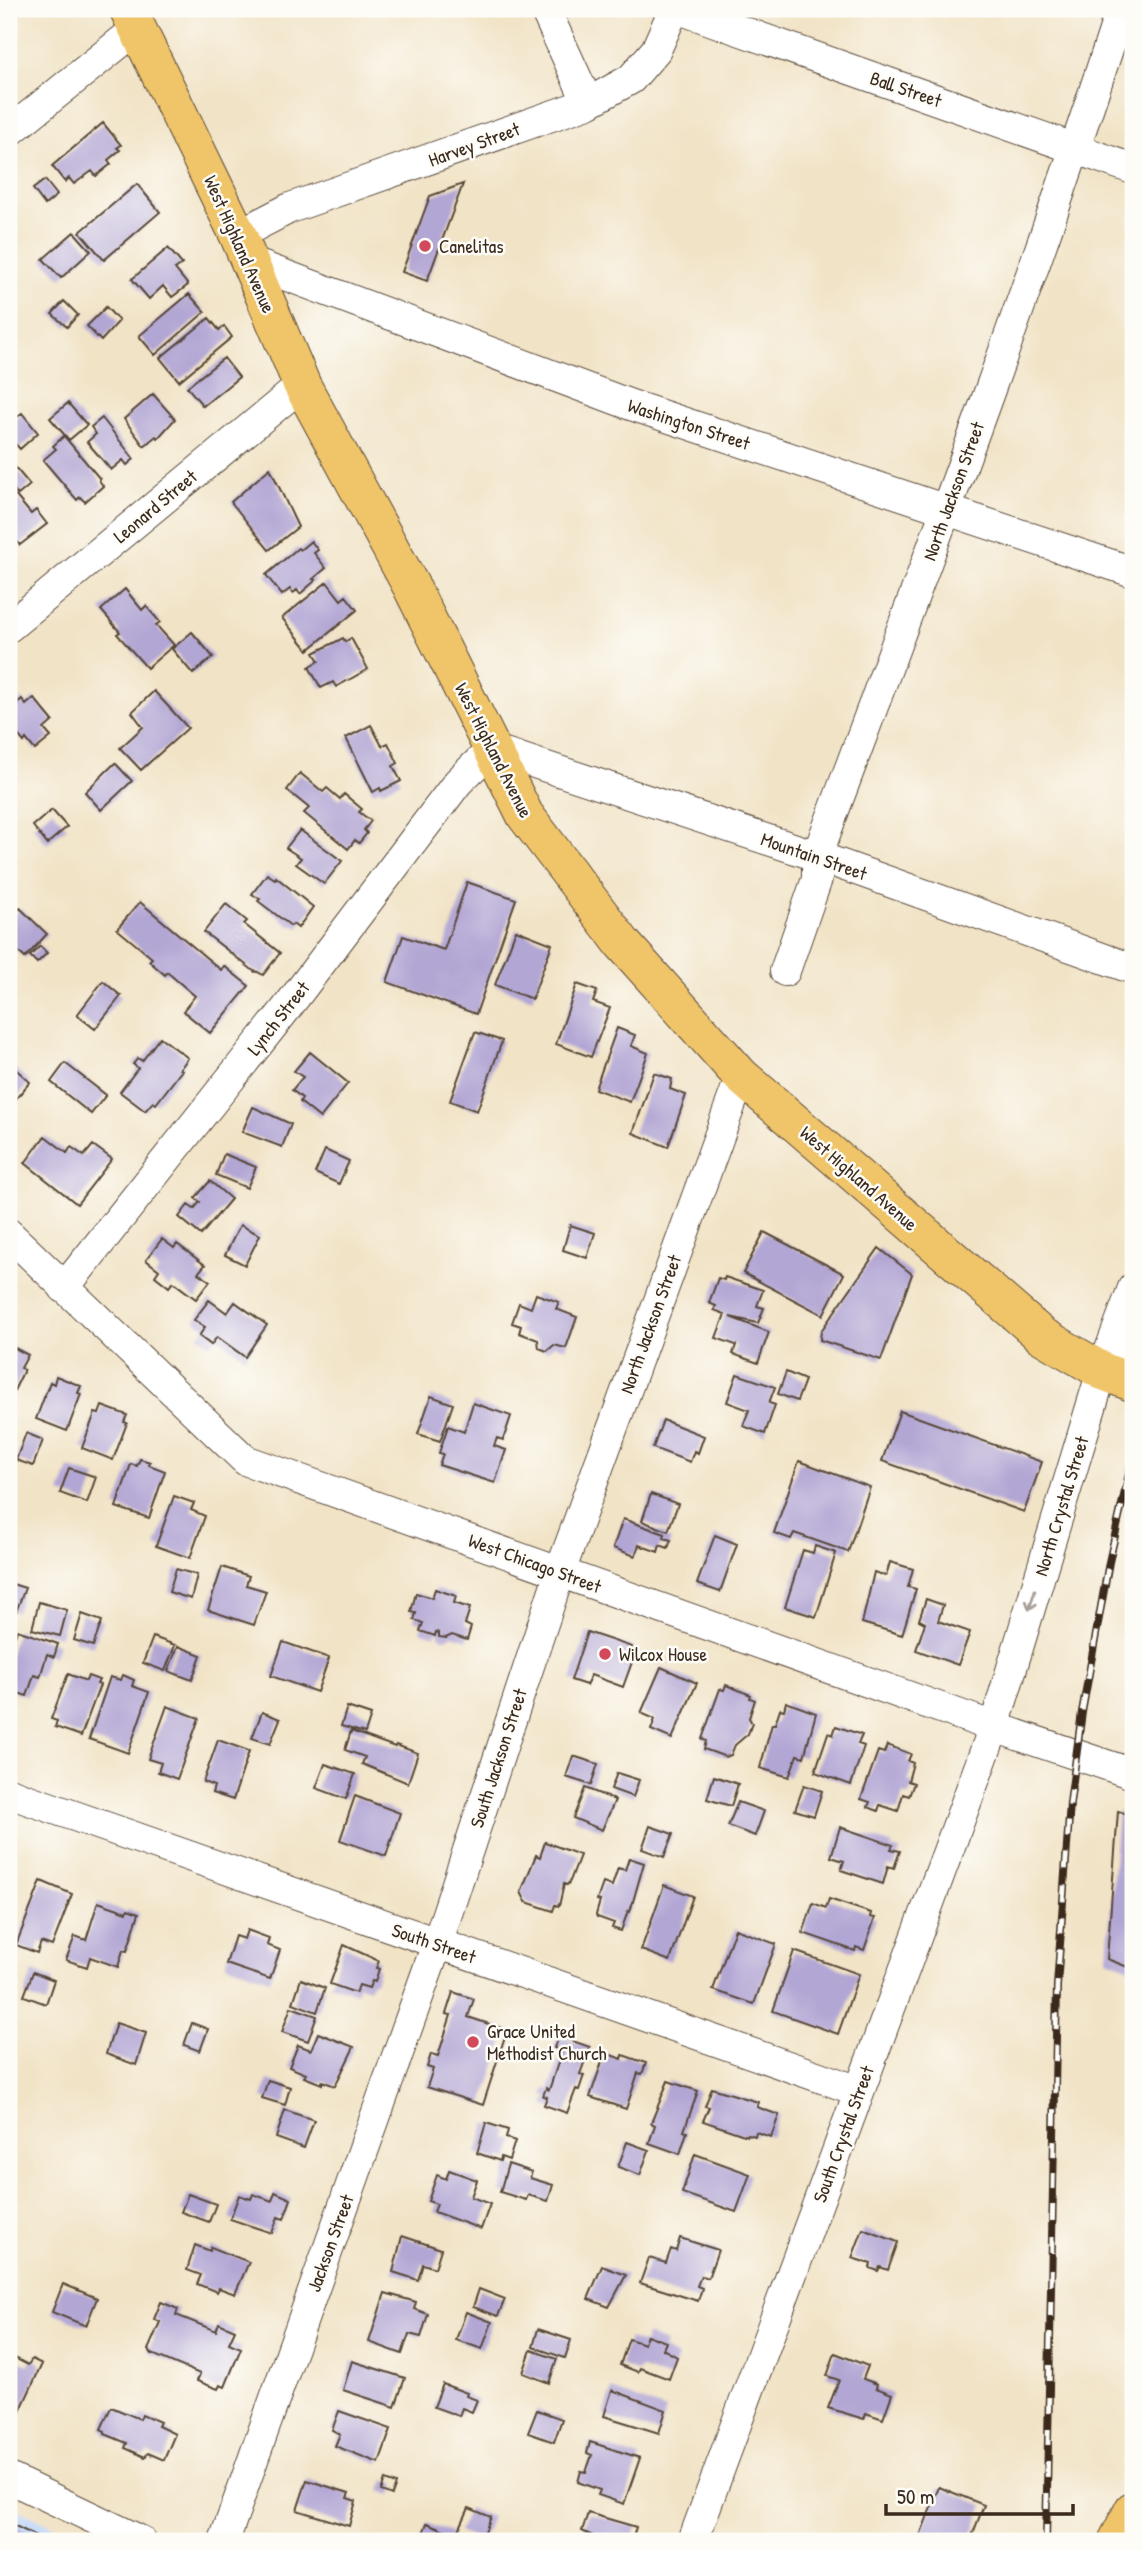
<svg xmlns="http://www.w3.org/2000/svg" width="1142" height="2550" font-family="'Patrick Hand',sans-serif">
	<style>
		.built { fill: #c9dcf9 }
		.building { fill: #b2a6d4 }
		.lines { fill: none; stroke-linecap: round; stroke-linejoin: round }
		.minor-casing { stroke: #564637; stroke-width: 32 }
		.major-casing { stroke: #564637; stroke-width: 39 }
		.minor { stroke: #fff; stroke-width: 30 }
		.major { stroke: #f0c469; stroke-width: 37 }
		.rail-casing { stroke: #3b2a1e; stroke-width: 8 }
		.rail { stroke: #fdfcf7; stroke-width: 5; stroke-dasharray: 16; stroke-linecap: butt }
		.oneway { stroke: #a79f9a }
		.poi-dot { fill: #d1495b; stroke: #fdfcf7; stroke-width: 2.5 }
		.labels { text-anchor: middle; stroke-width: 5; stroke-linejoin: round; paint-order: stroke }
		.street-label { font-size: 19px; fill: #3b2a1e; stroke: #fdfcf7 }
		.poi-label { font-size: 19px; fill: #3b2a1e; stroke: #fdfcf7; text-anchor: start }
	</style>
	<rect width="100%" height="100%" fill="#fdfcf7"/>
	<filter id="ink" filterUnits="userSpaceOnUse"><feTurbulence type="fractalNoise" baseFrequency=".0143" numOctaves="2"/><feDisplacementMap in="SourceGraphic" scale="14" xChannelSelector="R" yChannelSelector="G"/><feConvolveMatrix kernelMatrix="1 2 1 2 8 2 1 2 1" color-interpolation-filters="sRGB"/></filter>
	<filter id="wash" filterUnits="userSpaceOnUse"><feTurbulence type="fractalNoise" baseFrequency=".00686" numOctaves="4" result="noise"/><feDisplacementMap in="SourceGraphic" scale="28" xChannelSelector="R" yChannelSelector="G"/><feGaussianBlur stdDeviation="1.57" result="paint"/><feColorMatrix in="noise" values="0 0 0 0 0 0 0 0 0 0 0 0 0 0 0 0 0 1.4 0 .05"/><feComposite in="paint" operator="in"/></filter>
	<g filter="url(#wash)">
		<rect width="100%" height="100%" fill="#f1e3c6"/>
		<!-- built -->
		<path class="built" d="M9 2505 61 2531 63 2541H9Z"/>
		<g id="blocks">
			<!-- building -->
			<path class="building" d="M103 123 121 145 117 148 120 150 108 160 111 164 96 176 92 171 74 184 69 178 65 182 52 166Z
				M45 180 57 195 45 205 33 189Z
				M137 184 160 212 104 260 80 232Z
				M463 184 427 281 402 272 430 196Z
				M74 232 91 251 61 278 43 259Z
				M168 248 182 264 175 269 188 285 172 297 163 286 149 299 132 279Z
				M189 294 205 312 155 355 139 336Z
				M64 301 78 315 67 327 52 314Z
				M106 307 119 321 101 341 87 326Z
				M209 318 219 330 224 326 232 337 179 381 160 358Z
				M224 358 239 377 203 406 187 387Z
				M153 394 175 419 158 438 156 436 144 446 124 419Z
				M68 403 87 425 69 440 50 418Z
				M22 413 38 433 20 449 9 437V424Z
				M102 418 134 459 127 465 123 460 111 470 87 442 96 434 91 427Z
				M64 436 100 479 99 480 103 486 85 502 80 497 77 500 43 460 56 449 53 446Z
				M14 466 30 485 18 495 9 483V471Z
				M270 468 298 527 269 550 231 502Z
				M9 488 31 514 36 510 47 524 20 545 9 533Z
				M311 541 318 550 314 553 326 568 313 579 316 580 300 594 297 590 293 593 290 589 282 595 266 575 298 548 300 550Z
				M327 582 341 600 346 596 357 610 308 650 282 618Z
				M125 589 142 610 146 606 160 622 156 625 174 645 147 668 117 634 120 632 101 610Z
				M192 632 213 657 193 674 172 649Z
				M343 638 345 642 351 638 368 669 336 687 333 682 321 688 309 667 319 661 314 653Z
				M154 691 188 728 141 770 120 748 143 727 132 712Z
				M34 698 53 721 44 729 51 737 35 750 26 739 24 742 14 730 17 728 9 718V710L22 699 26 705Z
				M371 725 382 746 388 743 398 763 393 766 401 781 381 791 380 788 373 792 346 738Z
				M115 763 132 781 101 810 85 792Z
				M300 773 323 792 327 788 340 799 344 794 362 809 359 812 371 821 364 830 367 833 359 843 355 840 348 849 304 813 309 808 287 790Z
				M52 810 67 827 47 844 33 826Z
				M300 830 342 861 324 884 296 864 301 858 286 848Z
				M267 874 275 879 276 877 313 907 298 928 293 924 291 926 258 901 260 899 252 894Z
				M467 882 516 899 476 1014 387 982 403 936 444 950Z
				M140 902 221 970 224 966 249 986 210 1033 183 1011 195 996 167 972 165 975 149 961 152 958 117 929Z
				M226 904 247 921 244 924 280 953 263 975 256 971 255 972 204 932Z
				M20 908 47 934 25 958 9 943V920Z
				M516 930 552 944 532 999 495 985Z
				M40 946 47 953 37 963 30 956Z
				M103 981 121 996 95 1029 77 1015Z
				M577 984 597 991 593 1002 610 1008 591 1057 556 1044Z
				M617 1028 635 1035 631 1046 648 1053 630 1102 595 1089Z
				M475 1032 502 1041 477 1111 450 1101Z
				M160 1037 188 1058 180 1069 182 1070 156 1104 153 1102 145 1111 120 1092 138 1068 133 1064 138 1058 142 1061Z
				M310 1052 348 1083 320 1118 300 1102 302 1098 292 1090 303 1077 294 1071Z
				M9 1063 30 1082 9 1107Z
				M65 1063 106 1095 91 1114 51 1082Z
				M654 1073 672 1079 670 1089 686 1095 668 1147 633 1133Z
				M253 1107 291 1124 282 1147 242 1132Z
				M45 1136 67 1153 71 1147 84 1156 93 1145 112 1159 77 1204 25 1163Z
				M325 1150 349 1161 339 1184 315 1173Z
				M224 1154 256 1167 247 1188 216 1175Z
				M210 1181 231 1199 201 1235 179 1217 188 1205 194 1209 200 1202 195 1198Z
				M240 1225 260 1235 245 1265 225 1255Z
				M570 1225 595 1233 587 1258 563 1250Z
				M764 1232 844 1274 823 1315 743 1273Z
				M162 1239 174 1248 177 1244 205 1265 198 1273 210 1281 196 1299 173 1282 169 1287 155 1276 159 1270 146 1260Z
				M879 1248 912 1274 881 1360 820 1340 821 1331Z
				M725 1277 763 1290 757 1306 764 1308 758 1323 730 1317 769 1332 758 1363 733 1354 736 1345 716 1338 725 1314 714 1310 716 1306 709 1303 718 1278 724 1280Z
				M536 1294 559 1302 556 1309 577 1317 566 1348 554 1345 547 1351 539 1348 538 1340 519 1333 521 1326 512 1323 519 1303 531 1308Z
				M209 1300 227 1313 235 1302 267 1325 245 1357 217 1337 211 1345 199 1336 205 1327 194 1320Z
				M9 1345 28 1355 21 1368 24 1370 9 1401Z
				M786 1372 805 1380 797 1401 778 1394Z
				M737 1374 775 1387 769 1403 775 1405 765 1434 743 1426 749 1410 727 1402Z
				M56 1376 81 1386 78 1393 81 1394 67 1431 36 1419 50 1382 54 1384Z
				M431 1396 453 1404 440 1441 418 1434Z
				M473 1403 511 1416 503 1440 497 1438 494 1446 506 1450 495 1483 439 1465 443 1454 439 1453 448 1426 464 1432Z
				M102 1406 127 1415 124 1422 127 1423 113 1460 82 1448 95 1413 99 1414Z
				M900 1411 1042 1462 1024 1512 882 1461Z
				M663 1420 704 1436 698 1453 694 1451 690 1462 653 1448Z
				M26 1433 43 1440 33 1466 16 1460Z
				M140 1459 150 1462 149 1465 165 1471 149 1518 116 1507 131 1464 137 1466Z
				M799 1461 870 1487 848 1552 794 1533 791 1539 774 1533Z
				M69 1468 96 1477 87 1503 60 1493Z
				M651 1494 678 1504 668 1531 642 1521Z
				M174 1496 194 1503 191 1510 205 1516 190 1558 156 1546Z
				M623 1519 665 1534 664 1538 671 1540 668 1548 660 1545 658 1552 639 1545 635 1556 613 1548Z
				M715 1535 737 1544 720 1592 697 1584Z
				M815 1546 836 1553 816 1617 785 1607 803 1550 813 1553Z
				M890 1562 913 1569 908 1587 916 1589 902 1635 862 1623 874 1572 886 1576Z
				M222 1567 249 1576 246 1585 266 1591 254 1625 208 1610Z
				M176 1569 197 1575 191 1599 169 1592Z
				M9 1583 25 1588 16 1612 9 1609Z
				M435 1589 456 1596 454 1603 470 1608 465 1624 471 1627 467 1640 452 1635 446 1638 439 1637V1633L436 1632 435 1636 420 1631 423 1623 414 1620 416 1613 411 1612 416 1593 432 1598Z
				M926 1599 943 1605 938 1621 970 1632 958 1665 916 1650 925 1623 919 1620Z
				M39 1602 67 1610 60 1636 32 1629Z
				M82 1614 102 1621 93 1646 74 1640Z
				M17 1630 58 1644 54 1657 47 1654 40 1677 34 1675 27 1696 9 1690V1655Z
				M587 1632 632 1647 627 1660 632 1662 623 1687 591 1675 586 1685 571 1680Z
				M153 1637 175 1645 165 1671 143 1663Z
				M283 1642 329 1658 317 1692 271 1676Z
				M178 1646 201 1655 192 1680 168 1671Z
				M661 1667 697 1683 672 1739 651 1730 655 1719 641 1713Z
				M68 1674 86 1681 88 1676 99 1680 97 1684 100 1685 81 1736 55 1727 57 1721 51 1719Z
				M123 1675 134 1680 132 1686 149 1692 128 1753 89 1739 110 1677 121 1680Z
				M726 1685 751 1695 750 1698 755 1700 749 1718 752 1723 748 1734 735 1745 731 1755 726 1757 704 1749 706 1741 702 1739 720 1689 724 1690Z
				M786 1702 816 1713 804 1757 797 1755 789 1777 760 1768 772 1724H775L780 1709 784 1710Z
				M167 1706 199 1718 177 1779 158 1772 161 1763 148 1759Z
				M347 1707 371 1715 365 1733 341 1726Z
				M262 1712 280 1719 270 1744 252 1738Z
				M836 1726 862 1735 858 1744 864 1746 851 1785 815 1772 828 1733 833 1735Z
				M351 1731 395 1747 396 1745 418 1753 408 1783 362 1764 365 1757 345 1750Z
				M218 1740 249 1751 233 1800 212 1793 214 1786 203 1782Z
				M887 1745 911 1754 908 1761 913 1763 908 1781 914 1783 909 1796 903 1794 898 1811 880 1805 878 1811 868 1807 870 1802 861 1799 878 1751 884 1753Z
				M573 1756 598 1764 591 1785 566 1777Z
				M325 1764 355 1774 346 1799 316 1788Z
				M617 1773 639 1780 633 1797 611 1789Z
				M714 1776 738 1784 731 1806 707 1799Z
				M804 1785 822 1791 814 1816 795 1810Z
				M585 1788 615 1800 602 1830 573 1818Z
				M355 1796 400 1813 386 1856 340 1840Z
				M738 1802 764 1811 755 1836 728 1826Z
				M1118 1811 1133 1816V1969L1107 1959Z
				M650 1826 673 1834 664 1857 642 1849Z
				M840 1827 893 1845 891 1849 900 1851 894 1868 888 1866 883 1884 841 1870 844 1861 831 1857Z
				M545 1842 580 1855 570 1881 567 1885 564 1884 559 1906 555 1905 553 1911 526 1902 521 1892 536 1855 540 1857Z
				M629 1858 644 1863 630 1912 628 1911 621 1931 612 1928 614 1923 597 1917 596 1915 600 1901 597 1900 603 1883 612 1886 618 1868 625 1870Z
				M41 1881 72 1894 52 1946 41 1942 37 1953 16 1945Z
				M664 1885 693 1896 670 1961 641 1950Z
				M829 1899 871 1913 870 1917 875 1918 864 1950 856 1947 855 1951 803 1933 813 1903 826 1908Z
				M98 1902 127 1912 128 1909 139 1913 127 1951 123 1950 118 1967 90 1957 87 1967 66 1960 75 1936 86 1940Z
				M735 1929 776 1944 754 2004 713 1990Z
				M247 1930 269 1938 267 1945 280 1950 270 1979 226 1964 235 1936 244 1939Z
				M344 1945 379 1961 376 1968 379 1969 375 1982 372 1981 369 1988 359 1985 356 1993 330 1984Z
				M794 1951 859 1974 838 2034 773 2011Z
				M33 1972 54 1980 46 2004 24 1996Z
				M301 1979 325 1988 317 2012 293 2003Z
				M453 1992 474 1999 468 2017 507 2030 483 2105 427 2087 433 2069 427 2067 431 2054 438 2056 451 2015 446 2014Z
				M291 2007 317 2016 308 2041 282 2032Z
				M116 2023 146 2033 136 2065 106 2054Z
				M192 2023 208 2029 200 2051 184 2045Z
				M318 2033 354 2047 335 2086 322 2081V2084L304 2077 306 2074 289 2067 298 2045 311 2050Z
				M558 2036 590 2047 580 2074 584 2075 579 2090 576 2089 567 2113 544 2105 547 2097 543 2096 546 2088 549 2090 562 2051 554 2048Z
				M605 2053 622 2059 623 2055 646 2063 642 2074 638 2073 626 2109 590 2097Z
				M268 2080 290 2087 285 2105 262 2098Z
				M668 2081 698 2091 684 2131 687 2132 680 2154 649 2143 655 2125 651 2123Z
				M712 2088 758 2102 757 2107 779 2115 771 2137 756 2132 755 2136 748 2134 747 2136 703 2121 709 2107 705 2106Z
				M285 2110 314 2120 304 2148 276 2138Z
				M486 2123 508 2130 506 2138 515 2141 509 2160 501 2157 500 2161 477 2153Z
				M627 2142 649 2150 640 2175 618 2167Z
				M695 2154 750 2174 736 2212 682 2193Z
				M508 2164 532 2172 530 2178 553 2185 548 2201 528 2195 526 2200 500 2192Z
				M449 2170 477 2180 471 2197 490 2204 481 2229 434 2212 437 2204 428 2201 437 2175 446 2179Z
				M275 2192 291 2199 284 2219 278 2217 272 2233 230 2219 239 2195 251 2199 253 2194 272 2201Z
				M188 2194 216 2204 209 2222 181 2212Z
				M863 2229 898 2242 888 2270 880 2267 878 2271 870 2268 871 2264 852 2258Z
				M402 2236 441 2249 435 2268 423 2264 418 2280 393 2272Z
				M680 2238 718 2250 708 2278 701 2276 697 2286 702 2288 698 2301 640 2283 649 2258 666 2263 671 2249 676 2251Z
				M195 2245 210 2251 211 2247 249 2262 235 2294 219 2288 217 2292 197 2284 201 2275 187 2270Z
				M602 2266 626 2275 609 2307 588 2299Z
				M63 2284 97 2298 86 2326 52 2312Z
				M479 2289 505 2299 498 2316 473 2307Z
				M385 2293 416 2302 414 2309 428 2314 421 2337 409 2334 402 2354 369 2342Z
				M161 2302 178 2309 176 2315 216 2331 219 2323 235 2330 229 2343 241 2348 225 2387 220 2385 218 2389 197 2381 200 2374 152 2354 148 2350 160 2322 154 2319Z
				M466 2312 492 2322 482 2349 456 2340Z
				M538 2329 571 2340 565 2358 533 2347Z
				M647 2335 666 2342 663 2349 677 2357 669 2379 640 2368 638 2372 620 2365 629 2339 644 2344Z
				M531 2350 557 2359 549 2383 523 2373Z
				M835 2353 868 2366 863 2379 877 2384 876 2388 892 2394 883 2419 866 2413 864 2419 828 2408 839 2380 827 2376Z
				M9 2355 28 2365 32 2359 42 2364 16 2420 11 2422 9 2421Z
				M352 2361 405 2378 395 2407 343 2390Z
				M443 2384 467 2393 466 2396 477 2400 472 2412 462 2408 459 2416 434 2407Z
				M612 2390 666 2410 659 2433 604 2416Z
				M111 2407 140 2419 142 2414 160 2422 158 2426 175 2434 164 2460 148 2453 145 2457 125 2448 127 2443 105 2434V2431L101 2429Z
				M537 2410 562 2419 554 2442 528 2433Z
				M339 2411 391 2429 379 2463 335 2446 340 2434 332 2430Z
				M590 2442 640 2458 624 2504 598 2495 600 2490 578 2482 581 2471 586 2472 592 2455 587 2453Z
				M307 2480 349 2493 347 2498 356 2501 349 2526 297 2510Z
				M385 2480 396 2484 392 2495 381 2491Z
				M939 2487 984 2505 970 2541H918Z
				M469 2508 491 2517 481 2541 458 2532Z
				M588 2513 636 2527 632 2541H603L582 2531Z
				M9 2523 42 2539 41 2541H9Z
				M427 2523 452 2533 449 2541H420Z"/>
		</g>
	</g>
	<g filter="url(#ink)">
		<use href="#blocks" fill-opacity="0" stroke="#564637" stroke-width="2"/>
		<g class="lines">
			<defs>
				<path id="minor" d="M545 9 588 103
					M679 9 1133 169
					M9 132 138 28
					M238 235 290 208 588 103 631 79 656 50 674 9
					M250 262 631 405 1133 572
					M9 627 302 385
					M785 971 817 879V856C922 575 1029 294 1121 9
					M9 1234 245 1460 994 1727 1133 1774
					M64 1288 286 1009 458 782 492 749 817 856 1133 969
					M9 1793 859 2091
					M9 2478 141 2541
					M224 2541 437 1944 560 1572 741 1076
					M693 2541 994 1727 1102 1371 1133 1288"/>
				<path id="major" d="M128 9 238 235 302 385 411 586 525 815 623 944 741 1076 1041 1335 1102 1371 1133 1383
					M1117 2541 1133 2510"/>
			</defs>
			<!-- minor casing -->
			<use href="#minor" class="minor-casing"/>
			<!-- major casing -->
			<use href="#major" class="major-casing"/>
			<!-- minor -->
			<use href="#minor" class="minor"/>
			<!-- major -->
			<use href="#major" class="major"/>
			<defs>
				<path id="rail" d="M1046 2541 1057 1986 1070 1803 1082 1712 1109 1562 1133 1456"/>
			</defs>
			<!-- rail casing -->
			<use href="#rail" class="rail-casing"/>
			<!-- rail -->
			<use href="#rail" class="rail"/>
		</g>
		<!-- one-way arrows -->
		<defs><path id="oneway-shaft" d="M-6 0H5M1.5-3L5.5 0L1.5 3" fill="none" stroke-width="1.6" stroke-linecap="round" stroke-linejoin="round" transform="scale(1.75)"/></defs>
		<use class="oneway" href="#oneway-shaft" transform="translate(1032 1600) rotate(107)"/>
	</g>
	<!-- markers -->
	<g class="poi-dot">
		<circle cx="425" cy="246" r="7"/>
		<circle cx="605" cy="1654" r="7"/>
		<circle cx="473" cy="2042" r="7"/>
	</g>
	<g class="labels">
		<!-- street labels -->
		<g class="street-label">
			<text transform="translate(906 89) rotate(19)" y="7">Ball Street</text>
			<text transform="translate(474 144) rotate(-20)" y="7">Harvey Street</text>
			<text transform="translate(240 244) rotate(66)" y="7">West Highland Avenue</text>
			<text transform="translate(689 424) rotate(18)" y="7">Washington Street</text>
			<text transform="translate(953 491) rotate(-70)" y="7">North Jackson Street</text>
			<text transform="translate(155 506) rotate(-40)" y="7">Leonard Street</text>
			<text transform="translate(494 750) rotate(63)" y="7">West Highland Avenue</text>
			<text transform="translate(814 856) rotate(19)" y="7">Mountain Street</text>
			<text transform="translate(278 1018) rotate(-52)" y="7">Lynch Street</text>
			<text transform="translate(859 1178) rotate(41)" y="7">West Highland Avenue</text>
			<text transform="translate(650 1324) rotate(-70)" y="7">North Jackson Street</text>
			<text transform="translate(1061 1506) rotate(-73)" y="7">North Crystal Street</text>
			<text transform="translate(535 1563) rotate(20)" y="7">West Chicago Street</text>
			<text transform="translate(498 1758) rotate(-72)" y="7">South Jackson Street</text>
			<text transform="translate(434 1943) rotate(19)" y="7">South Street</text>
			<text transform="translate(843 2134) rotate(-70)" y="7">South Crystal Street</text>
			<text transform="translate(330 2243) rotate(-70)" y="7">Jackson Street</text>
		</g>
		<!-- poi labels -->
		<g class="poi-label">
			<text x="439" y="253">Canelitas</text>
			<text x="619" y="1661">Wilcox House</text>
			<text x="487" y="2038">Grace United<tspan x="487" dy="22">Methodist Church</tspan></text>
		</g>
	</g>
	<!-- margin -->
	<rect width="1142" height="2550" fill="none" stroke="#fdfcf7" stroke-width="35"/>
	<!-- scale -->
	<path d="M886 2504v10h187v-10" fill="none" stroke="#3b2a1e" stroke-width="3.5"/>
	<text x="897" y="2504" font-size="21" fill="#3b2a1e" stroke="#fdfcf7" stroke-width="5" paint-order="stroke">50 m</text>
</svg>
